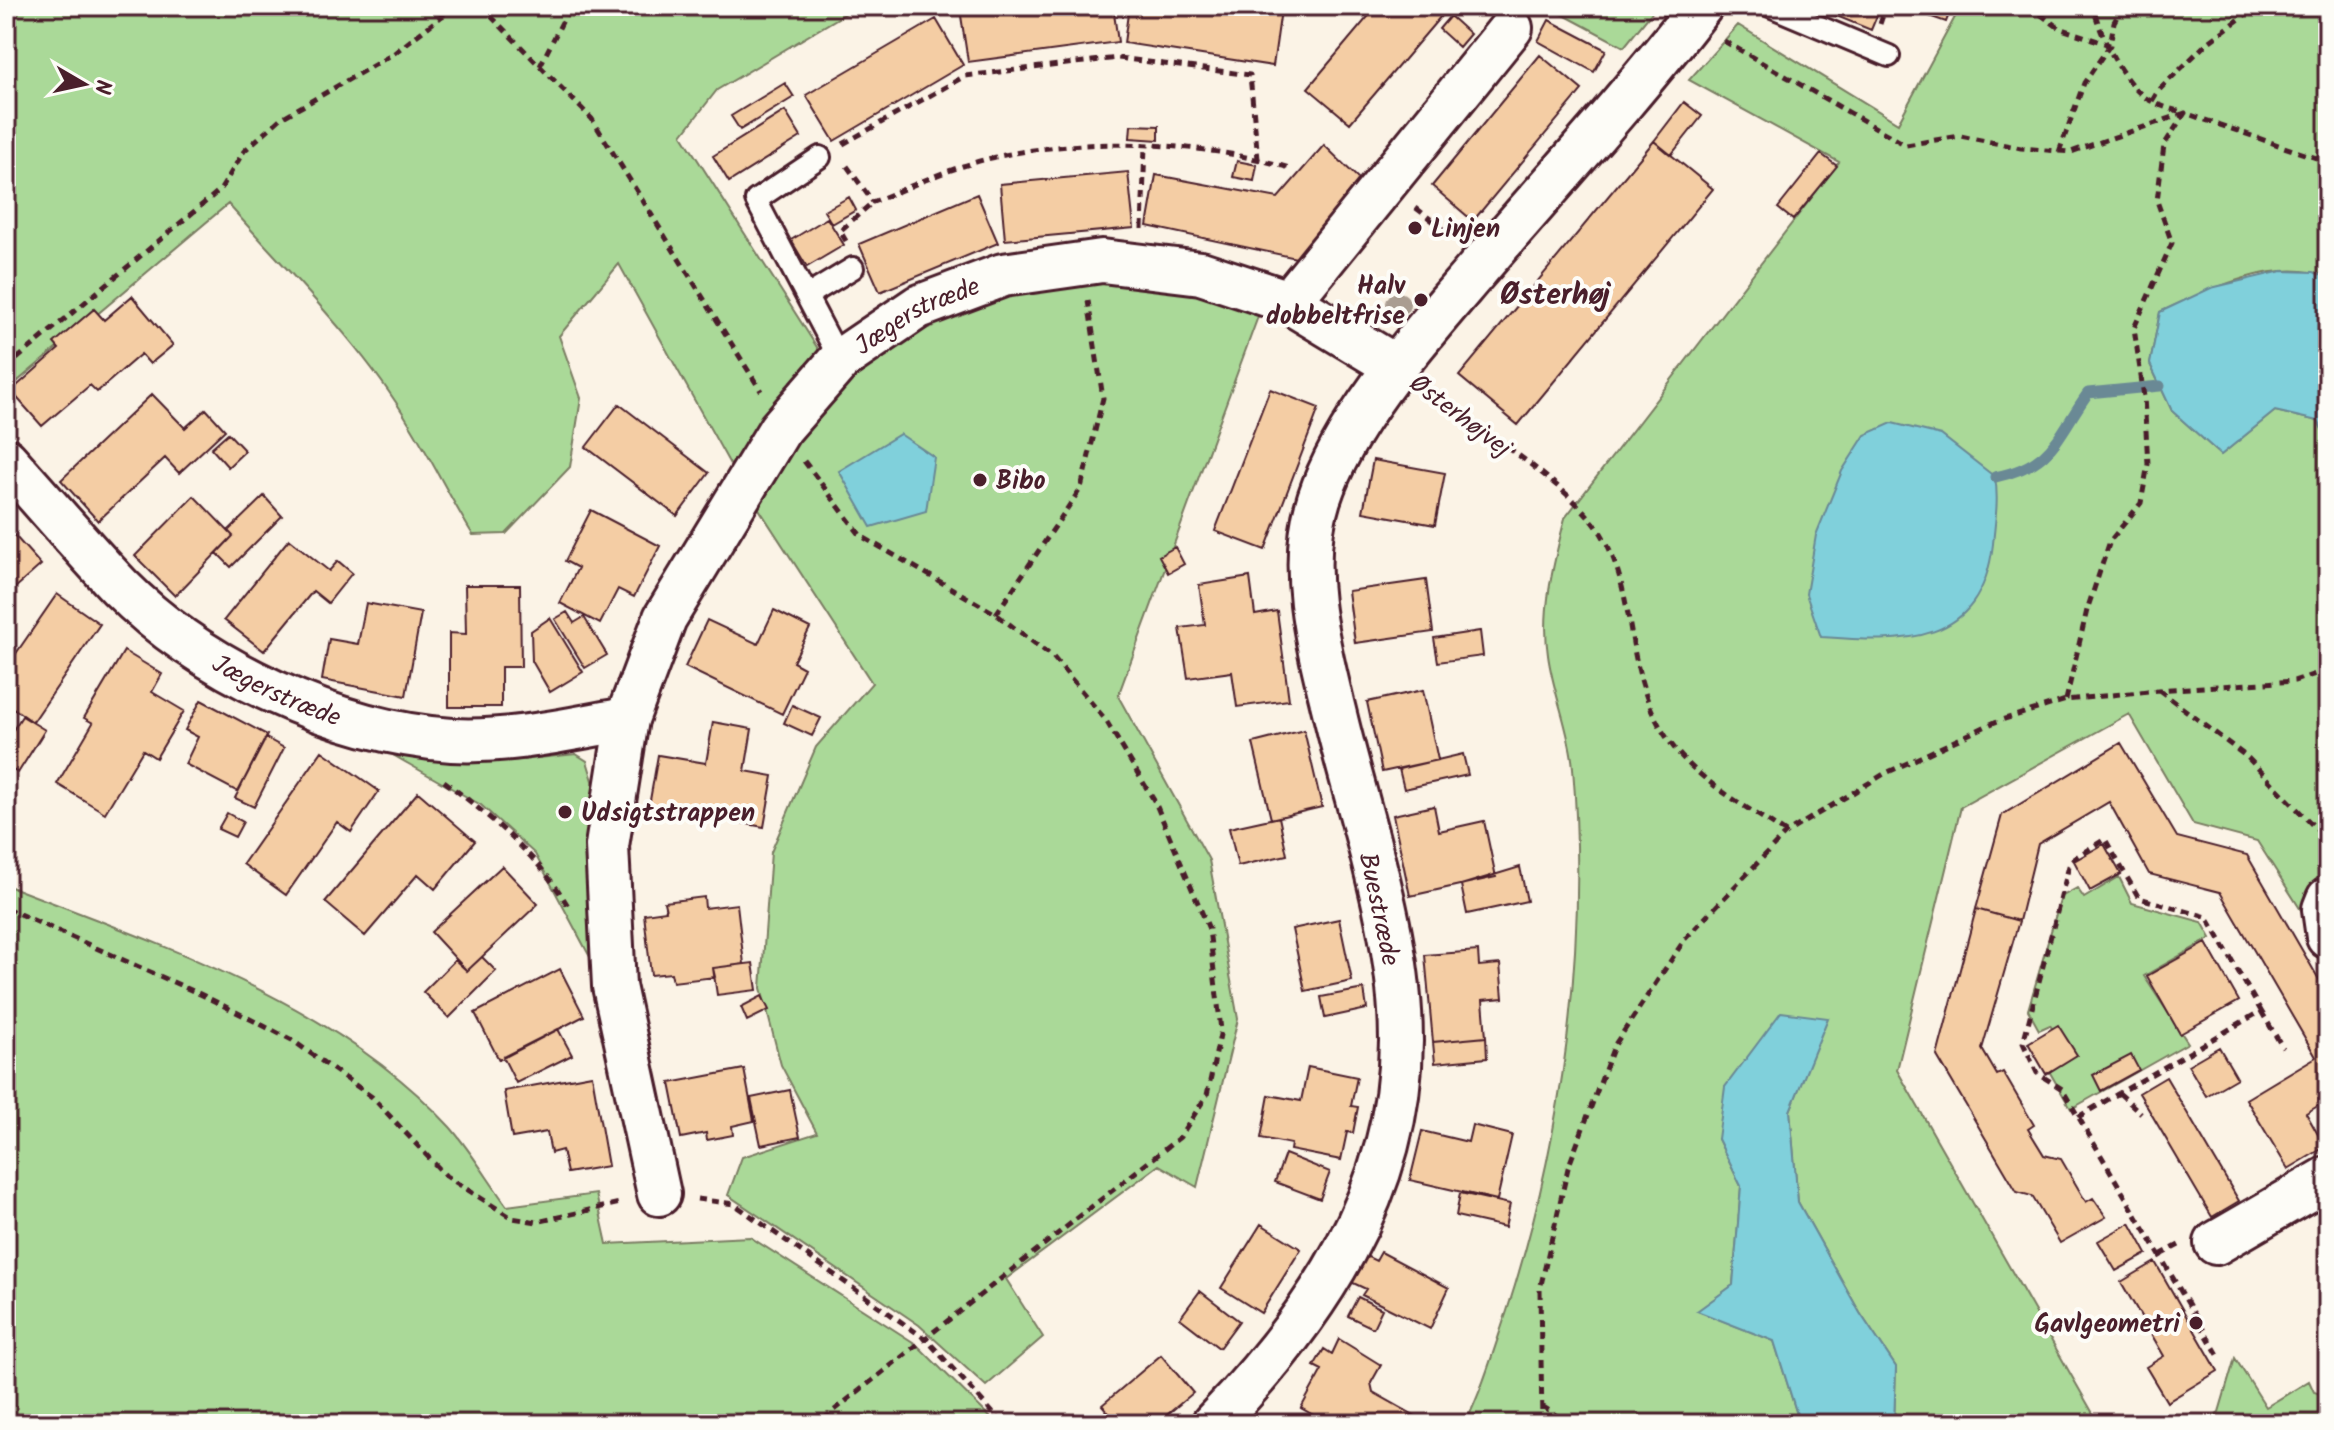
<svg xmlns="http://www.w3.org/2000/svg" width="2334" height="1430" font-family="Kalam,sans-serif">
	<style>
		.green { fill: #aad998; stroke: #7a7c62; stroke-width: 2 }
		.water { fill: #80d0db; stroke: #6a8995; stroke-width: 2 }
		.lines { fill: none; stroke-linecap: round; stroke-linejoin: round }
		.stream { stroke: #6a8995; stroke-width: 11 }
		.building { fill: #f4cda4; stroke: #4a1f2b; stroke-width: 2 }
		.lane-casing { stroke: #4a1f2b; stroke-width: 26 }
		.street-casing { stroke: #4a1f2b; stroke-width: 48 }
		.path { stroke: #4a1f2b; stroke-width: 5; stroke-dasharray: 8 6; stroke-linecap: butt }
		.lane { stroke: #fdfcf7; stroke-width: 20 }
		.street { stroke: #fdfcf7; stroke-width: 42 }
		.tree { fill: #aa9d91 }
		.poi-dot { fill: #4a1f2b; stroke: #fdfcf7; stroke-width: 3 }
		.labels { text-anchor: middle; stroke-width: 8; stroke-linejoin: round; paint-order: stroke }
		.poi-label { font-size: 26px; font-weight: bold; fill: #4a1f2b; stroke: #fdfcf7; text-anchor: start }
		.street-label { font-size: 26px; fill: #4a1f2b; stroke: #fdfcf7 }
		.quarter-label { font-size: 30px; font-weight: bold; fill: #4a1f2b; stroke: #fdfcf7 }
	</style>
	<rect width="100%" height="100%" fill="#fbf3e6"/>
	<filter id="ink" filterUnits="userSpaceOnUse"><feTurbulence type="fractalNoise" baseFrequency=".0125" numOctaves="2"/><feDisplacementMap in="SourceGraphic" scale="16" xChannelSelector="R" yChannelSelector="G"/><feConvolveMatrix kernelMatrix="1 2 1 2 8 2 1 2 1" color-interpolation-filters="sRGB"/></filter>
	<g filter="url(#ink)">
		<!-- green -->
		<path class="green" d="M6 6H858L717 90 682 135 820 352 732 468 619 264 559 336 581 398 570 467 506 534 473 535C450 498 432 460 409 423 362 344 289 273 228 204L6 391Z
			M1547 6H1657L1624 47Z
			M1961 6H2328V278C2280 255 2205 291 2160 312L2150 364 2172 411 2221 455 2275 411 2318 421 2328 441V888L2313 929 2257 841 2193 824 2129 714 1961 807 1897 1070 2099 1424H1894L1896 1367 1860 1313 1798 1202 1790 1111 1827 1018 1718 1139 1741 1186 1733 1285 1698 1311 1774 1341 1800 1424H1465C1483 1388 1494 1349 1507 1311 1563 1138 1588 950 1573 768 1570 730 1553 693 1548 655 1541 610 1554 562 1565 518L1839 162 1689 80 1738 25 1898 123Z
			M1165 277 1263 303 1118 696 1209 860 1238 1019 1197 1187 1159 1165 1006 1279 1043 1337 986 1386 919 1325 728 1195 742 1157 817 1133 781 1065 761 988 771 852 816 747 872 683 750 495 820 399 923 325 1019 288Z
			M391 754 510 761 576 754 587 761 594 784 586 860 590 957 535 854 481 805Z
			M2119 877 2132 903 2202 922 2211 938 2144 976 2188 1043 2071 1109 2049 1071 2069 1057 2050 1025 2039 1030 2028 1010 2061 897 2077 888 2084 898Z
			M6 885C159 944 337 1003 450 1127 471 1151 488 1180 507 1206L596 1194 607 1244 750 1237 916 1344 997 1424H6Z
			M2235 1358 2266 1407 2309 1381 2314 1392 2328 1396V1424H2201L2219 1412Z"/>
		<!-- water -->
		<path class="water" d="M2282 271 2314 272 2328 278V441L2318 421 2275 411 2221 455 2172 411 2150 364 2160 312 2211 288Z
			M1892 423 1941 435 1995 477C1999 500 1995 521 1993 544 1981 647 1904 643 1821 637L1806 594 1816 535 1842 471 1865 435Z
			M900 434 934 457 926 511 871 527 839 471Z
			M1781 1012 1828 1018 1790 1111 1798 1202 1860 1313 1896 1367 1894 1424H1800L1774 1341 1697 1311 1733 1285 1741 1186 1718 1139 1725 1087Z"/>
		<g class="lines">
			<!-- stream -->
			<path class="stream" d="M1995 477C2054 465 2057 436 2088 393L2160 386"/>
		</g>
		<!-- building -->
		<path class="building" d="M986 6H1113L1118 42 968 62 960 9Z
			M1129 6H1251L1281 10 1273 66 1124 43Z
			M1377 6H1430L1441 16 1350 123 1308 88Z
			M1812 6H1881L1871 30Z
			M1913 6H1952L1946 22 1912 10Z
			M1450 16 1470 34 1459 47 1439 29Z
			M936 19 963 65 834 141 806 95Z
			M1549 20 1606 50 1594 72 1538 41Z
			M1540 55 1582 90 1473 221 1432 186Z
			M785 83 794 97 740 130 731 116Z
			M1684 102 1702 116 1671 155 1654 141Z
			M785 111 801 137 729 182 713 156Z
			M1131 125 1159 126V140L1130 138Z
			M1654 141 1713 189 1518 425 1459 376Z
			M1324 145 1363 183 1301 259 1147 226 1156 175 1278 198Z
			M1821 154 1837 166 1793 220 1778 208Z
			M1237 161 1257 165 1254 181 1233 177Z
			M1128 172 1134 228 1005 240 1000 184Z
			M977 194 998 243 880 292 859 244Z
			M849 197 856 210 832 224 824 211Z
			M827 218 844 245 807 267 791 240Z
			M132 296 173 345 150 364 141 354 97 392 90 385 42 426 11 391 59 349 54 343 94 309 104 320Z
			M1270 389 1319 408 1265 550 1215 531Z
			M152 394 185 428 206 409 225 430 179 473 165 458 98 521 61 480Z
			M619 404 709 473 677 516 586 447Z
			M228 433 245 451 228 467 211 448Z
			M1373 460 1445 473 1435 525 1363 512Z
			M194 496 233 536 175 596 135 556Z
			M264 496 282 516 231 567 217 553 233 536 228 531Z
			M591 510 660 546 634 597 618 589 600 624 560 603 578 568 565 561Z
			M7 527 41 565 6 596V528Z
			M289 539 329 571 338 561 352 573 328 603 313 591 264 651 224 620Z
			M1175 547 1184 564 1168 573 1159 556Z
			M1250 577 1255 615 1277 611 1289 700 1237 707 1232 672 1188 678 1180 628 1205 625 1199 585Z
			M1426 580 1433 632 1355 643 1348 591Z
			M465 585H520L521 667H501V707H449V633L466 634Z
			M57 594 100 624 33 722 6 703V668Z
			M366 603 421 613 406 696 322 680 329 639 358 644Z
			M774 610 810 628 793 662 804 668 782 714 685 667 707 620 758 644Z
			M567 612 574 623 584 617 607 655 585 668 555 619Z
			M550 618 583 672 550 692 532 661 531 631Z
			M1480 631 1483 656 1438 662 1434 638Z
			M124 651 162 674 152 692 184 711 156 758 143 750 105 813 57 784 93 723 84 718Z
			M1423 690 1438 760 1382 772 1367 702Z
			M201 700 267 735 238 792 185 764 198 737 185 730Z
			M792 705 821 718 812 736 784 723Z
			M22 716 45 730 18 773 6 766V741Z
			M713 722 752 729 745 771 773 776 764 827 649 806 658 755 706 763Z
			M1304 730 1322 807 1271 819 1253 743Z
			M266 738 284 748 254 807 235 798Z
			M2121 743 2177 837 2247 855 2328 995V1100L2306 1113 2325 1147 2288 1169 2246 1099 2316 1057 2220 892 2149 874 2109 802 2038 844 2019 921 1976 909 2002 815Z
			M322 751 379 791 351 832 337 822 286 895 243 864Z
			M1463 754 1468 775 1404 789 1399 769Z
			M418 792 475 841 435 889 418 874 365 936 325 902Z
			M1434 806 1439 831 1484 821 1496 877 1410 896 1393 815Z
			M227 813 243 822 235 837 218 829Z
			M1279 817 1287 855 1238 866 1229 828Z
			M2104 844 2121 874 2090 891 2074 861Z
			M502 866 538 904 467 971 431 932Z
			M1520 867 1527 901 1467 914 1461 885Z
			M704 897 705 908 737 904 744 964 713 968 715 977 673 982 671 973 651 975 644 914 666 911 664 902Z
			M1976 909 2019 921 1982 1049 1997 1075 2003 1072 2034 1125 2028 1129 2044 1155 2061 1159 2086 1202 2093 1198 2106 1217 2060 1243 2032 1196 2017 1192 1937 1056Z
			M1339 919 1352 981 1305 991 1292 929Z
			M2206 943 2239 1001 2180 1034 2147 976Z
			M1478 951 1479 966 1500 964 1503 998 1483 1000 1486 1037 1433 1042 1425 955Z
			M482 957 496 971 449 1018 423 992 455 960 467 971Z
			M753 963 757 990 717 995 713 968Z
			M560 969 584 1016 499 1060 475 1013Z
			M1364 989 1367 1009 1325 1018 1321 997Z
			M762 996 769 1010 747 1021 741 1007Z
			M2058 1025 2077 1055 2046 1074 2028 1043Z
			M558 1029 572 1055 516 1083 503 1057Z
			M1486 1037 1487 1058 1435 1063 1433 1042Z
			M2219 1047 2237 1078 2206 1096 2188 1065Z
			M2131 1055 2139 1070 2101 1091 2093 1075Z
			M1308 1067 1357 1077 1351 1106 1358 1107 1353 1133 1347 1132 1341 1160 1290 1150 1291 1144 1261 1138 1269 1095 1301 1101Z
			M744 1069 754 1121 732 1126 733 1135 707 1140 706 1133 681 1138 670 1083Z
			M592 1075 608 1166 567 1173 562 1150 551 1153 547 1132 512 1138 504 1091Z
			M2166 1077 2239 1201 2212 1217 2139 1093Z
			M790 1090 800 1137 761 1145 751 1098Z
			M1472 1125 1512 1135 1497 1200 1410 1180 1422 1131 1468 1142Z
			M1285 1154 1330 1172 1320 1199 1275 1182Z
			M1460 1193 1510 1204 1505 1227 1456 1216Z
			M2130 1223 2147 1254 2116 1271 2098 1241Z
			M1261 1224 1301 1249 1261 1313 1221 1288Z
			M1381 1252 1449 1288 1430 1329 1362 1295 1366 1289 1351 1282 1364 1255 1376 1261Z
			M2155 1262 2218 1371 2167 1402 2146 1367 2164 1356 2121 1282Z
			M1200 1291 1239 1321 1219 1348 1180 1318Z
			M1358 1297 1382 1309 1373 1328 1348 1316Z
			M1339 1339 1381 1365 1371 1383 1373 1392 1419 1418 1416 1424H1329L1301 1408 1322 1370 1314 1366 1324 1349 1332 1354Z
			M1161 1355 1193 1393 1156 1424H1118L1102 1405Z"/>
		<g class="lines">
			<defs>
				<path id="lane" d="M1770 6 1889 56
					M820 157 756 200 840 360
					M807 296 853 268"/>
				<g id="street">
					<path d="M1289 302 1511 28"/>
					<path id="s1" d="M6 460C44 502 81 546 120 587 201 669 336 732 452 740 511 743 569 729 627 719"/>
					<path d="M2328 899 2324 909 2328 937"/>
					<path id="s2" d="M659 1194 614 986 607 846 627 719 665 618 780 429 840 360 918 307 1003 275 1102 261 1201 273 1289 302 1395 366"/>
					<path d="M2216 1243 2328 1178"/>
					<path d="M1213 1424C1315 1318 1400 1194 1401 1041 1401 934 1362 825 1337 723 1320 653 1296 570 1319 499 1345 419 1421 335 1475 272 1551 184 1630 98 1701 6"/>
				</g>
			</defs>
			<!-- lane casing -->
			<use href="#lane" class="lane-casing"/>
			<!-- street casing -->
			<use href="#street" class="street-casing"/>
			<!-- path -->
			<path class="path" d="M481 6 592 119 761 391
				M2029 6 2059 28 2110 45
				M2323 6 2328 7
				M1880 24 1886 6
				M1724 41 1906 145 1960 136 2021 148 2071 152 2185 113C2171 109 2155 105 2143 96 2120 77 2100 35 2093 6
				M540 66 570 6
				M2152 101 2158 91 2206 44 2257 6
				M843 144 965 76 1118 58 1250 75 1258 159
				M2059 152 2084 83 2110 45 2114 22 2123 6
				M847 166 873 202C902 190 932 176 963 166 1061 134 1196 139 1293 169
				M1416 208 1455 238
				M1142 229 1145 146
				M846 241 840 231 873 202
				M6 368 221 189 244 151 280 119 393 54 455 6
				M1428 390C1474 425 1572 486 1601 533 1622 568 1627 610 1634 649 1654 757 1701 778 1786 833
				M804 461 861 536 996 614 1053 657 1105 719 1155 802 1209 929 1221 1030 1207 1095 1180 1137 817 1424
				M996 614 1081 488 1103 398 1088 301
				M2159 690 2248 758 2328 841
				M2066 700 2087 610 2110 541 2141 503 2148 464 2144 397 2134 328 2172 243 2157 201 2164 145 2185 113 2328 162
				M444 781C488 815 540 857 568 906
				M6 908 200 994 292 1040 372 1097 446 1176 512 1218 537 1222 620 1203
				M2261 1011 2283 1048
				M2119 1093 2141 1113
				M2078 1117 2261 1011 2207 917 2139 898 2105 839 2073 859 2069 866 2023 1043 2037 1073 2062 1089 2220 1358
				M697 1199 734 1204 927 1340 1003 1424
				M2160 1255 2179 1245
				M1542 1406 1569 1424
				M1542 1424 1540 1289 1568 1168 1614 1046 1685 939 1786 833 1884 774 1995 722 2066 700 2158 690 2294 681 2328 670"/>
			<!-- lane -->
			<use href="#lane" class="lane"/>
			<!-- street -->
			<use href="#street" class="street"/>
		</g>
		<!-- trees -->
		<circle class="tree" cx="1398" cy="304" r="12"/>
	</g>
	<!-- markers -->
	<g class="poi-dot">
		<circle cx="1415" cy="228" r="8"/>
		<circle cx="1421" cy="300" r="8"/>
		<circle cx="980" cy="480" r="8"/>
		<circle cx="565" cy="812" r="8"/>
		<circle cx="2196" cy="1323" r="8"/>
	</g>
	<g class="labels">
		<!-- poi labels -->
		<g class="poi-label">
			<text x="1431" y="237">Linjen</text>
			<text x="1405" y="294" text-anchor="end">Halv<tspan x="1405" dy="30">dobbeltfrise</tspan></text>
			<text x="996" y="489">Bibo</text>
			<text x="581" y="821">Udsigtstrappen</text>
			<text x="2180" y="1332" text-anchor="end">Gavlgeometri</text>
		</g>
		<!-- street labels -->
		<g class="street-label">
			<text dy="9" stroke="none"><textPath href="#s2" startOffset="992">Jægerstræde</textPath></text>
			<text transform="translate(1461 415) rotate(37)" y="9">Østerhøjvej</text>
			<text dy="9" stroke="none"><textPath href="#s1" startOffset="360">Jægerstræde</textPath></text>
			<text transform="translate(1380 909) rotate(78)" y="9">Buestræde</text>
		</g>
		<!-- quarter labels -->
		<g class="quarter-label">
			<text x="1555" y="304">Østerhøj</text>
		</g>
	</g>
	<!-- margin -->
	<rect width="2334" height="1430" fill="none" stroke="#fdfcf7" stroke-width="32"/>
	<rect x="16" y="16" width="2302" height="1398" fill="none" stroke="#4a1f2b" stroke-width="3" filter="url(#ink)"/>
	<!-- north arrow -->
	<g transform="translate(84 84) rotate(99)" stroke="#fdfcf7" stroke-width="6" paint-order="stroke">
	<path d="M0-6L14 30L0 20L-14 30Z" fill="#4a1f2b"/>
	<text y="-12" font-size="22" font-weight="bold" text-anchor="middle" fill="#4a1f2b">N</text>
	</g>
</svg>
